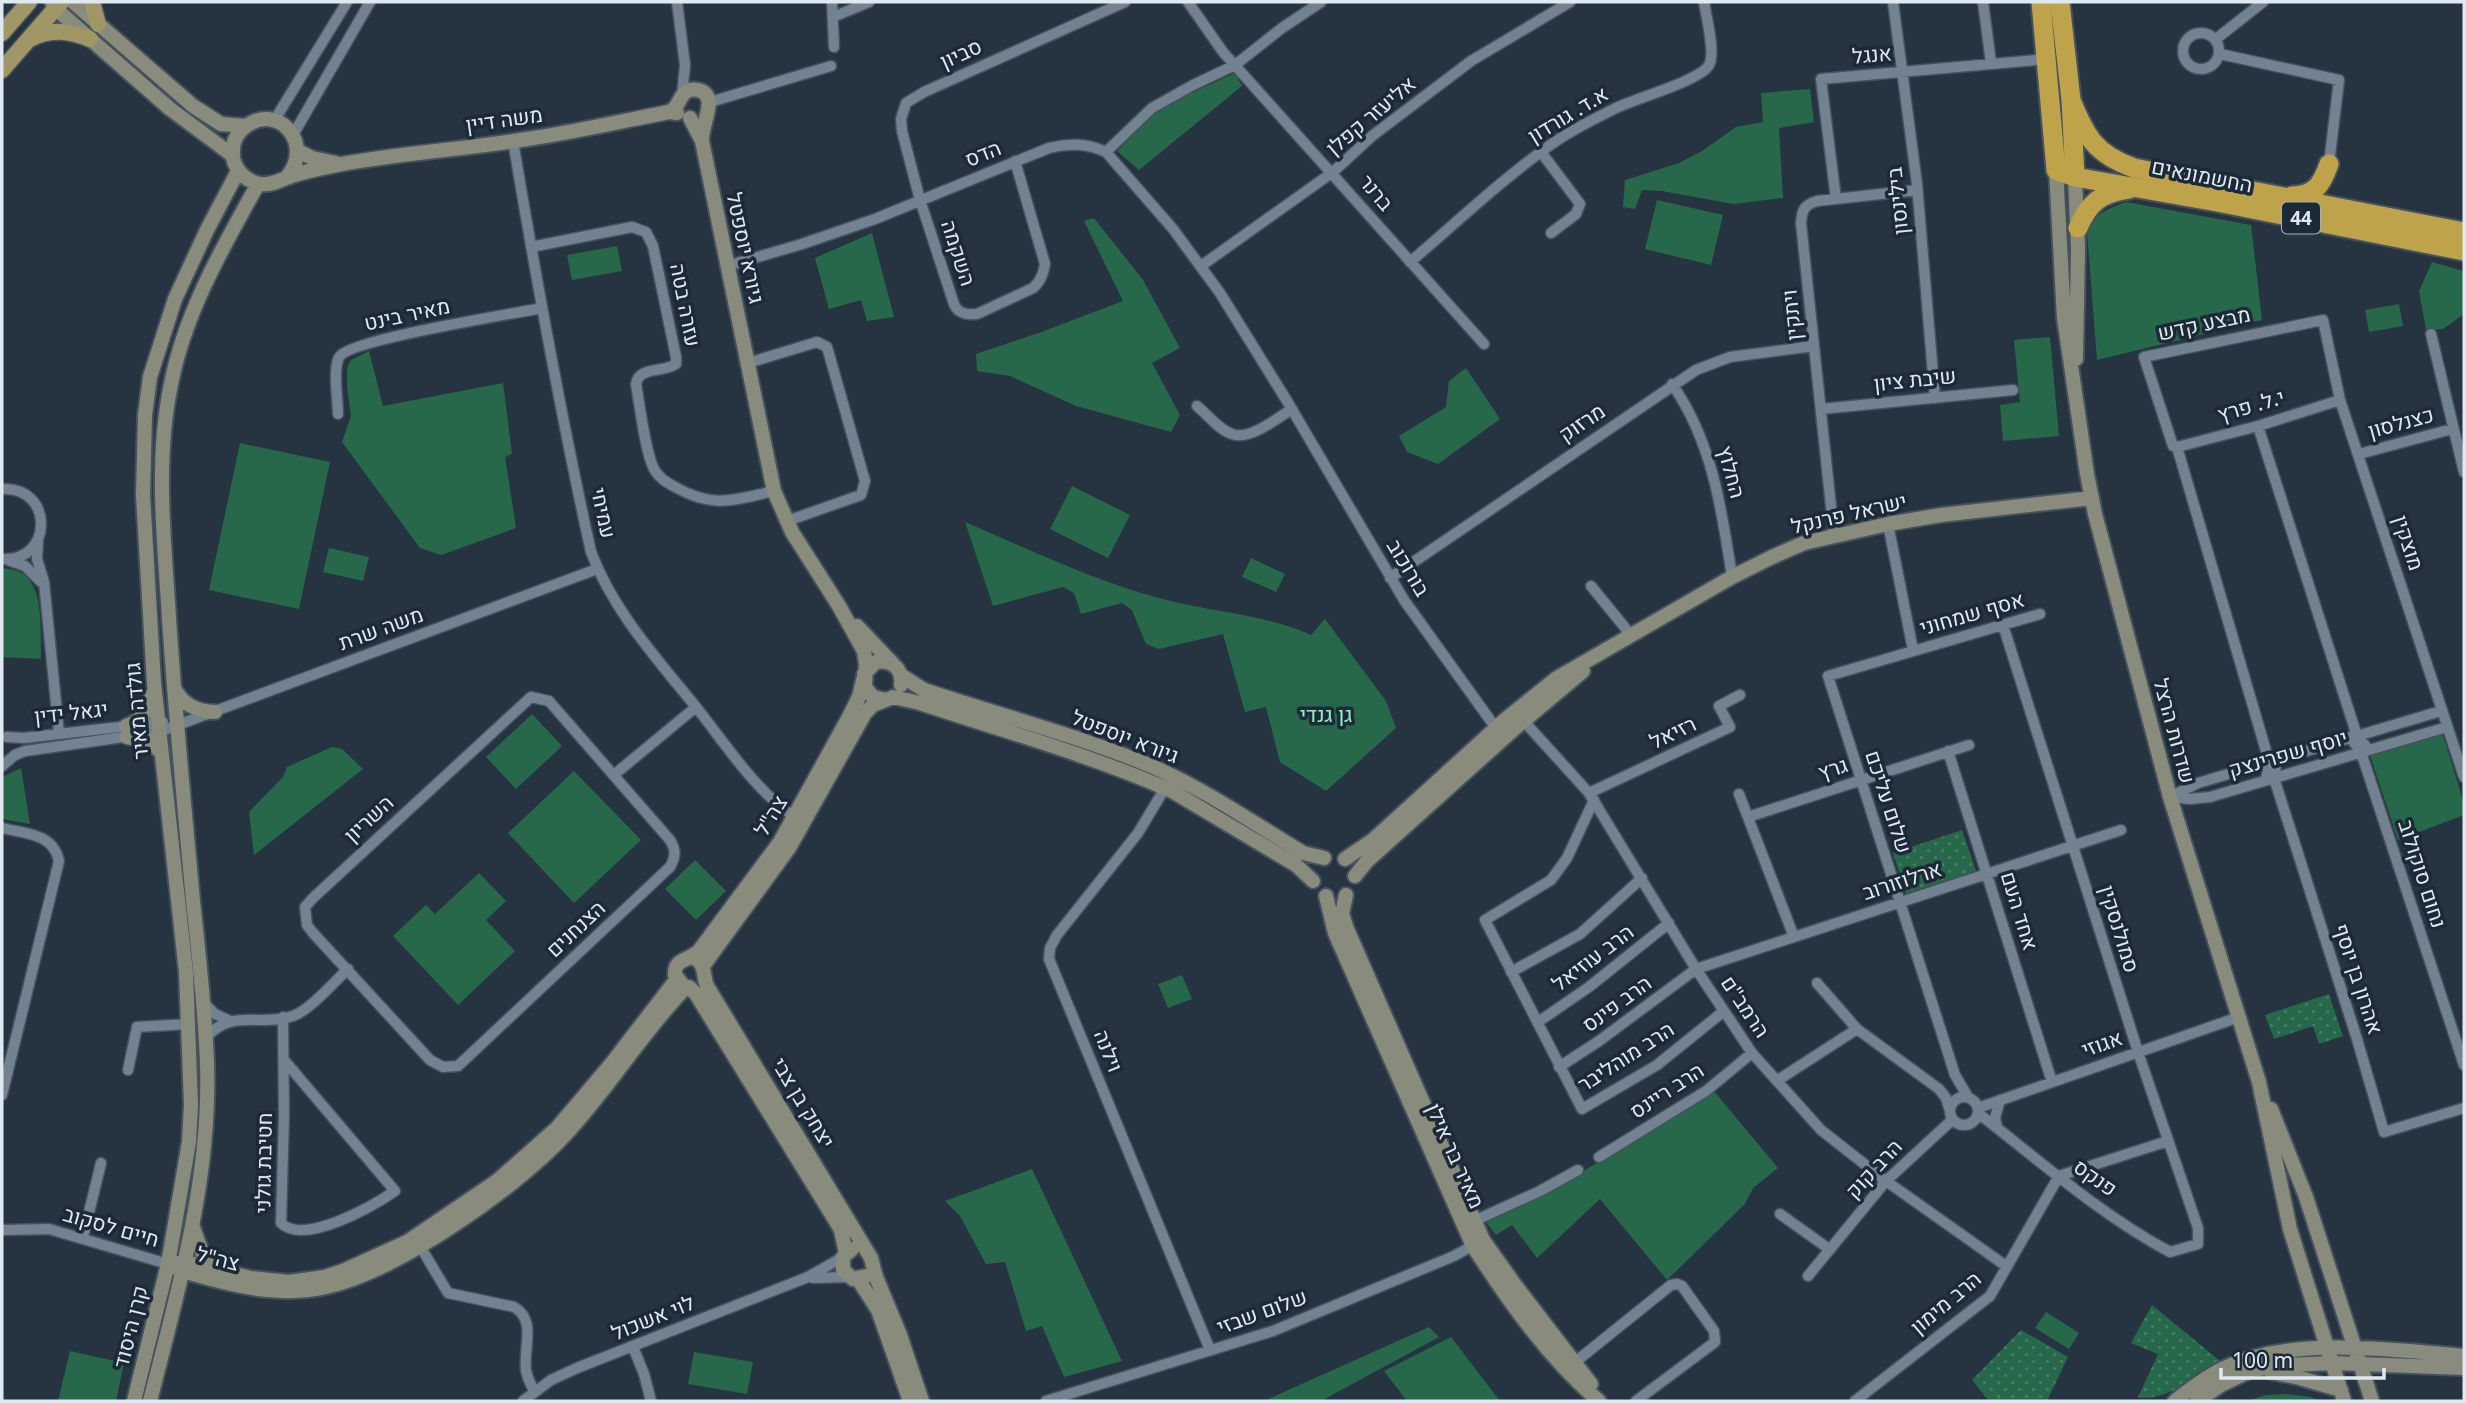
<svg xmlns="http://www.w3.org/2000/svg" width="2466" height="1403" font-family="'Noto Sans',Heebo,sans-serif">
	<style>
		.grass { fill: url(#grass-dots) }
		.park { fill: #27684b }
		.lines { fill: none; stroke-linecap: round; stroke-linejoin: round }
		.street-casing { stroke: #45515d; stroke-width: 13 }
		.secondary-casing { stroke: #45515d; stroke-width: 18 }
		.primary-casing { stroke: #45515d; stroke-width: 19 }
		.highway-casing { stroke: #45515d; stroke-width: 23 }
		.street { stroke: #728291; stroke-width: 10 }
		.secondary { stroke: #898c7c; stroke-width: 14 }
		.primary { stroke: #a09666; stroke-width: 16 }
		.highway { stroke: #bea34a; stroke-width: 19 }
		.labels { text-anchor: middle; stroke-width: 7; stroke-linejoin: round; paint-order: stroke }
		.shield { fill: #1c2a37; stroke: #a5b0ba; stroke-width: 2 }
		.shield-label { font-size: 19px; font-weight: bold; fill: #e0e9f2 }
		.street-label { font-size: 21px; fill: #e0e9f2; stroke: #1c2a37 }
		.park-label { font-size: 21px; fill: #8df1c0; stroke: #1c2a37 }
	</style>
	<defs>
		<pattern id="grass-dots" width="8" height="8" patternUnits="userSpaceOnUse" patternTransform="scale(1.75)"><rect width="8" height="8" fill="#27684b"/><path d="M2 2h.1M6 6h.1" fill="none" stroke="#467e65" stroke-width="1.8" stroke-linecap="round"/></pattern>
	</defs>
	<rect width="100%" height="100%" fill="#263441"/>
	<!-- grass -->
	<path class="grass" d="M1962 830 1976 871 1906 894 1893 853Z
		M2329 994 2343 1036 2319 1044 2313 1026 2274 1039 2265 1015Z
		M2152 1305 2220 1361C2200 1376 2163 1403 2138 1397L2158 1354 2131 1343Z
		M2021 1330 2068 1357 2047 1401H1989L1972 1380Z"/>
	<!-- park -->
	<path class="park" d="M1235 73 1242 86 1139 170 1117 151 1151 117 1171 102Z
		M1810 89 1814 122 1779 128 1783 198 1733 204 1662 191 1642 190 1635 209 1623 207 1625 180 1679 163 1702 151 1736 127 1763 122 1761 93Z
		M1657 200 1723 215 1711 265 1645 249Z
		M2126 202 2251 225 2262 320 2097 360 2087 232C2095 213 2107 209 2126 202Z
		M1094 218 1143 280 1180 348 1152 363 1180 415 1171 432 1076 406 1010 376 977 371 976 354 1044 331 1123 301 1084 221Z
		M872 233 894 317 867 321 861 300 829 309 815 258Z
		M617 246 622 271 572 280 567 255Z
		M2432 262 2464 271V314L2443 329 2426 330 2419 291Z
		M2399 304 2403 326 2369 332 2365 310Z
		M2050 337 2059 436 2003 441 2000 405 2020 402 2014 340Z
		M369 351 383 406 503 383 512 454 505 457 516 528 441 555 420 548 342 442 351 416 347 387V368L351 360Z
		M1466 368 1500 419 1438 464 1407 452 1399 436 1446 407 1449 381Z
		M240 443 330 462 299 609 209 590Z
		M1072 486 1130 515 1108 558 1050 529Z
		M965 522C1028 549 1090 579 1155 597 1207 612 1262 613 1311 635L1325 619 1386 701 1396 728 1326 791 1280 762 1266 707 1245 712 1223 634 1159 649 1146 644 1132 610 1122 603 1081 614 1074 593 1063 587 993 606Z
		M329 548 369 557 363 581 323 572Z
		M1251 558 1285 574 1276 592 1242 577Z
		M2 568C9 569 17 570 23 574 45 589 40 635 41 659L2 657Z
		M532 714 562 746 516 789 486 757Z
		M2443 735 2464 804V815L2398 840 2370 755Z
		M332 747 342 749 363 769 254 855 249 812 283 777 287 767Z
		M21 768 30 824 2 819V777Z
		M574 771 641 840 574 903 508 833Z
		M695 860 726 891 696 920 665 889Z
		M479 873 506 901 486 920 515 951 458 1005 393 936 426 905 435 914Z
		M1182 975 1192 999 1168 1008 1158 984Z
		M1713 1090 1778 1168 1753 1188 1745 1204 1667 1280 1600 1199 1537 1258 1512 1225 1496 1235 1485 1221 1571 1179Z
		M1032 1169 1122 1361 1064 1377 1042 1326 1026 1331 1005 1262 986 1264 960 1216 945 1201Z
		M2046 1312 2079 1333 2069 1349 2035 1328Z
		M1429 1327 1439 1337 1321 1401H1264Z
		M1451 1337 1500 1401H1407L1384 1371Z
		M70 1351 124 1363 116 1401H58Z
		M694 1352 753 1362 747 1394 688 1384Z
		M2287 1394 2310 1397 2323 1401H2247L2266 1395Z"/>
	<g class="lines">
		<defs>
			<path id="street" d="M677 2 685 65 682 95
				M832 2 834 47
				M1188 2 1223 52 1484 344
				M1893 2 1917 184 1935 398
				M1983 2 1991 63
				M833 17 869 2
				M2183 51a18 18 0 1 1 36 0a18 18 0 1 1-36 0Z
				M2216 39 2263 2
				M2220 54 2339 80 2329 164
				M710 102 831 66
				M274 121 347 2
				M293 135 370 2
				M513 141C536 278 561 416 591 552 614 613 660 662 700 712 729 749 758 794 798 819
				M1106 152 1152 108 1193 85 1235 65 1282 28 1321 2
				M1541 152 1580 204 1576 214 1551 233
				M1015 161 1045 264C1043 274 1041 281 1033 288L977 314C967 315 958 314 954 304L920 200 902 131 901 119 906 103 924 92 1125 2
				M1836 199 1821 79 2047 59
				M531 247 632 227 646 232 653 246 676 357V364C663 373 639 366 636 384 640 406 645 451 654 469 659 478 666 482 675 487 714 509 733 500 774 491
				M1410 262C1456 223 1500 181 1549 146 1569 131 1592 120 1614 109 1633 99 1700 81 1709 65 1716 53 1706 16 1704 2
				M727 266 802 244 875 219 1049 148C1070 143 1086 143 1106 152L1173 229 1220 293 1287 401 1404 600 1498 731
				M1201 266 1333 172 1372 136 1471 61 1570 2
				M2431 334 2464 472
				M748 363 817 342 827 347 865 481 861 495 787 521
				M1672 384C1712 441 1722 510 1732 577
				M2340 400 2258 426 2177 447 2173 446 2144 357 2323 320 2340 400 2464 777
				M1197 406C1207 414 1219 430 1232 434 1249 441 1278 418 1292 409
				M1821 409 2013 390
				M338 414C338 400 332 366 340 356 353 339 512 314 542 308
				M2258 426 2357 736 2369 750
				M2177 447 2269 761 2266 780
				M2359 454 2452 429
				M2 489C54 486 54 562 2 559
				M1888 524 1913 650
				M1834 535 1801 223C1802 210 1804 205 1817 201L1917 190
				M38 540 37 559 44 582 59 733
				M8 560 25 566 41 582
				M1390 578 1696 370 1730 357 1814 346
				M1591 586 1631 635
				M531 697 549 701 670 840C676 850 676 856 670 867L458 1066 443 1067 430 1060 314 934 307 925 305 907 313 898Z
				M1521 718 1589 793 1696 969 1752 1053 1821 1130 1886 1181 2006 1266
				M7 737 24 738 163 722
				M2350 737 2361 752 2464 1065
				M1948 751 2052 1082
				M2277 759 2274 778 2357 1039 2384 1132 2464 1108
				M2 766 15 755 25 751 159 732 597 569
				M615 774 696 707
				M1165 788 1138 833 1057 935 1050 948 1049 959 1210 1350
				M1589 793 1730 727 1719 706 1740 695
				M1739 794 1794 937
				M2170 797 2190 799 2210 797 2447 727
				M2170 797 2198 783 2441 711
				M1594 800 1567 858 1551 880 1485 920 1582 1109 1657 1065 1724 1011
				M1748 817 1969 745
				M2 828C26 834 53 833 59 861L2 1095
				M1511 972 1580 934 1642 878
				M1817 983 1857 1029 1939 1089 1946 1098 1949 1108
				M203 1002 215 1014 230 1021
				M283 1017 284 1115 281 1223C304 1246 373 1206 395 1191L284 1060
				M1538 1022 1589 987 1669 923
				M206 1038C230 1008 262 1027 293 1016 310 1010 334 982 348 969
				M1559 1067 1599 1041 1696 969 2121 830
				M128 1070 137 1027 189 1024
				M1778 1080 1857 1029
				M1950 1111a14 14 0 1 1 28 0a14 14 0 1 1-28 0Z
				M1968 1097 1955 1075 1828 676 2040 614
				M1978 1108 2239 1017
				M1978 1113C2040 1161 2101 1215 2170 1252L2198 1244V1228L2138 1052 2003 625
				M1997 1127 1995 1118 2000 1100
				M1599 1157 1706 1091 1752 1053
				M1780 1214 1829 1249
				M1474 1221 1540 1191 1578 1170
				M2 1230 49 1229 168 1264
				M83 1237 101 1163
				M417 1241 448 1293 514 1307C537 1320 523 1348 526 1370 527 1378 531 1384 534 1391
				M1808 1276 1886 1181 1952 1120
				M813 1278 848 1277
				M633 1347 644 1374 651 1401
				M1574 1363 1671 1285 1677 1284 1682 1286 1714 1331 1715 1342 1636 1401
				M523 1401 551 1380 577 1368 808 1277 843 1257
				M1046 1401 1273 1331 1454 1256 1477 1243
				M1855 1401 1990 1296 2059 1176 2168 1141"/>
			<path id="secondary" d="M52 2 55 8 169 108 232 155
				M73 2 193 106 221 124 246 126
				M669 112C680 107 678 97 687 91 691 89 694 89 698 90 720 95 701 124 702 141L774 491 792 532 839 606 864 651 866 664 865 687 873 697 886 700
				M690 118 701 139
				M298 151 312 158 336 163
				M2056 170 2064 318 2087 474 2095 514 2170 797 2259 1082 2290 1229 2344 1401
				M287 177C315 144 278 101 245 127 237 133 233 141 233 150 231 166 244 181 260 184 273 186 283 178 295 175 310 170 326 167 342 164 403 153 466 149 527 139 575 132 622 121 669 112L677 113
				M2075 177 2078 248 2076 359
				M857 626 893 664
				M864 674 876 662C892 659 903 669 901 685
				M902 676 924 690C1001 716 1081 736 1156 768 1207 791 1255 824 1303 853L1324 858
				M174 688C182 704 197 712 215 712
				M893 697 920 703C1004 731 1090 755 1172 791L1296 865 1313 881
				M126 726C142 721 148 711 152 695
				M127 737 149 741 161 752
				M1345 859 1373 840 1506 719 1557 678 1732 577 1772 557 1804 543 1888 524 1941 515 2092 498
				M1355 876 1367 861 1514 729 1583 671
				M1346 895 1342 914 1347 929 1483 1240 1515 1285 1591 1384
				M1326 896 1335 933 1473 1246C1508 1300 1549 1359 1599 1401
				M690 957C707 961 702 974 707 986L871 1258 876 1277 900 1335 922 1401
				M703 966 789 848 865 713 873 705 888 699
				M683 985 675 975C674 958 689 961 699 951L780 842 849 717 859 697 863 680
				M689 987 696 994 834 1218 841 1230 846 1253
				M2271 1109 2306 1197 2372 1401
				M193 1227 202 1252 217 1269
				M852 1249 843 1257V1270L853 1279 866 1276
				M176 1263 185 1262 251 1278 289 1282 325 1277 343 1271 407 1242 497 1181 557 1128 612 1063 676 980
				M176 1268C187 1273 199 1276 211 1279 249 1289 287 1296 326 1287 398 1271 515 1189 565 1135 609 1088 643 1031 686 987
				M858 1279 878 1310 910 1401
				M2271 1372 2300 1378 2341 1390
				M134 1401 168 1264 189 1142 191 1105 186 972 154 683 143 495 145 415 150 377 175 299 207 230 238 171
				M150 1401C178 1290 211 1179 207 1063 205 1009 199 955 193 901 184 802 174 702 168 602 163 529 156 456 171 384 185 312 223 247 258 184
				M2175 1401C2190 1389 2206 1377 2224 1368 2293 1336 2390 1349 2464 1356
				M2197 1401 2221 1385 2252 1370 2285 1365 2333 1363 2464 1368"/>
			<path id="primary" d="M92 2 98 24
				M2 33 29 2
				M30 39C51 28 69 31 90 39
				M2 70 61 2"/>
			<path id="highway" d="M2041 2 2056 170
				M2060 2 2071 100 2075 177
				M2071 100C2086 137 2095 154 2134 168L2464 232
				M2056 170 2075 177 2217 202 2464 251
				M2292 196C2315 196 2322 184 2329 164
				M2078 228C2089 202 2101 193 2129 189"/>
		</defs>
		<!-- street casing -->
		<use href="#street" class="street-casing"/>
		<!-- secondary casing -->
		<use href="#secondary" class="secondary-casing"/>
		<!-- primary casing -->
		<use href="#primary" class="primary-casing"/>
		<!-- highway casing -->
		<use href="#highway" class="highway-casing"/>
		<!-- street -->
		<use href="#street" class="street"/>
		<!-- secondary -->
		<use href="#secondary" class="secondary"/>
		<!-- primary -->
		<use href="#primary" class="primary"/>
		<!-- highway -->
		<use href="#highway" class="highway"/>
	</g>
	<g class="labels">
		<!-- shield labels -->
		<rect class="shield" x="2282" y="202.5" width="38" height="31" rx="5"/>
		<g class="shield-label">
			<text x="2301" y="225">44</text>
		</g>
		<!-- street labels -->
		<g class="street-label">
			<text transform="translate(961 54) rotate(-24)" y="7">סביון</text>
			<text transform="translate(1872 55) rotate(-5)" y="7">אנגל</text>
			<text transform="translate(1568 115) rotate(-31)" y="7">א.ד. גורדון</text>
			<text transform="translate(1371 116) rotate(-40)" y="7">אליעזר קפלן</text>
			<text transform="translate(504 120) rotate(-8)" y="7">משה דיין</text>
			<text transform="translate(983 154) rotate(-22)" y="7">הדס</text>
			<text transform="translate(2202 176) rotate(11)" y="7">החשמונאים</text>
			<text transform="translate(1376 193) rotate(50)" y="7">ברנר</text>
			<text transform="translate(1898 201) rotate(-96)" y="7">בילינסון</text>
			<text transform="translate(745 248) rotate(78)" y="7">גיורא יוספטל</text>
			<text transform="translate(958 253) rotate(72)" y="7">השקמה</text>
			<text transform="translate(685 305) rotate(79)" y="7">עזרה בטה</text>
			<text transform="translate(407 315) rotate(-12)" y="7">מאיר בינט</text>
			<text transform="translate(1792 315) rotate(-96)" y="7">ויתקין</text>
			<text transform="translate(2204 324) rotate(-12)" y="7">מבצע קדש</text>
			<text transform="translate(1915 380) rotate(-6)" y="7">שיבת ציון</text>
			<text transform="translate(2251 406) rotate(-16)" y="7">י.ל. פרץ</text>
			<text transform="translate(1582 423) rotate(-34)" y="7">מרזוק</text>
			<text transform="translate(2401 423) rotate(-15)" y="7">כצנלסון</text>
			<text transform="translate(1731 472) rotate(75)" y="7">החלוץ</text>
			<text transform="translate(603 513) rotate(78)" y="7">עמיחי</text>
			<text transform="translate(1849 514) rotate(-13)" y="7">ישראל פרנקל</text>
			<text transform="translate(2408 543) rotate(72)" y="7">מוצקין</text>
			<text transform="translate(1408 568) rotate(59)" y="7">בורוכוב</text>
			<text transform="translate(1972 614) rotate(-16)" y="7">אסף שמחוני</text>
			<text transform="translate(381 629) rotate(-20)" y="7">משה שרת</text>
			<text transform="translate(137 711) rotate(-95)" y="7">גולדה מאיר</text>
			<text transform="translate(71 713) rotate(-6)" y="7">יגאל ידין</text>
			<text transform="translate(2174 731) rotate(75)" y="7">שדרות הרצל</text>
			<text transform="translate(1673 733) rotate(-25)" y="7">רזיאל</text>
			<text transform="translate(1125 737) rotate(21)" y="7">גיורא יוספטל</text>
			<text transform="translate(2288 754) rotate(-16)" y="7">יוסף שפרינצק</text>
			<text transform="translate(1833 769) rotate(-18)" y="7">גרץ</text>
			<text transform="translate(1888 802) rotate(72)" y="7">שלום עליכם</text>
			<text transform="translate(771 816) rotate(-59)" y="7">צה"ל</text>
			<text transform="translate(369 819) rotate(-43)" y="7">השריון</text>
			<text transform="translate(2422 874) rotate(72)" y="7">נחום סוקולוב</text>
			<text transform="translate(1902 881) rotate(-18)" y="7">ארלוזורוב</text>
			<text transform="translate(2019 911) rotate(73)" y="7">אחד העם</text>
			<text transform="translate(576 929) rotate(-43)" y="7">הצנחנים</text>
			<text transform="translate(2119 929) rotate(73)" y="7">סמולנסקין</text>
			<text transform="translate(1593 958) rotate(-37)" y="7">הרב עוזיאל</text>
			<text transform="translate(2358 979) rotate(72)" y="7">אהרון בן יוסף</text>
			<text transform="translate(1617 1004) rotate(-36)" y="7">הרב פינס</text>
			<text transform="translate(1745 1007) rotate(56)" y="7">הרמב"ם</text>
			<text transform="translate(2102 1044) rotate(-19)" y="7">אגוזי</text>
			<text transform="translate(1108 1051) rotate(68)" y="7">וילנה</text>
			<text transform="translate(1626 1057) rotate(-33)" y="7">הרב מוהליבר</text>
			<text transform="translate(1667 1091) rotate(-33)" y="7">הרב ריינס</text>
			<text transform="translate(803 1103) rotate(59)" y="7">יצחק בן צבי</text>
			<text transform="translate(1455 1156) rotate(66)" y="7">מאיר בר אילן</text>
			<text transform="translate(264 1163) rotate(-89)" y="7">חטיבת גולני</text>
			<text transform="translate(1874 1169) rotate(-47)" y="7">הרב קוק</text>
			<text transform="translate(2095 1178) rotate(35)" y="7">פנקס</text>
			<text transform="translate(111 1227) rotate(16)" y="7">חיים לסקוב</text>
			<text transform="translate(218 1259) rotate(14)" y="7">צה"ל</text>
			<text transform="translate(1946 1303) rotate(-40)" y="7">הרב מימון</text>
			<text transform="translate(1262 1312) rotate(-20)" y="7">שלום שבזי</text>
			<text transform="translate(653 1318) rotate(-22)" y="7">לוי אשכול</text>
			<text transform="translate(131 1327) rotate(-76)" y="7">קרן היסוד</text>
		</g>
		<!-- park labels -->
		<g class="park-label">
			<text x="1326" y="722">גן גנדי</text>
		</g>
	</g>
	<!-- border -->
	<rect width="2466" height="1403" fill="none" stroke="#e0e9f2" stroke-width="7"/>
	<!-- scale -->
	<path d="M2221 1368v10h163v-10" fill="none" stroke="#e0e9f2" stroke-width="3.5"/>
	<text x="2232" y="1368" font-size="21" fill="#e0e9f2" stroke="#1c2a37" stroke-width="5" paint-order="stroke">100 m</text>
</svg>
